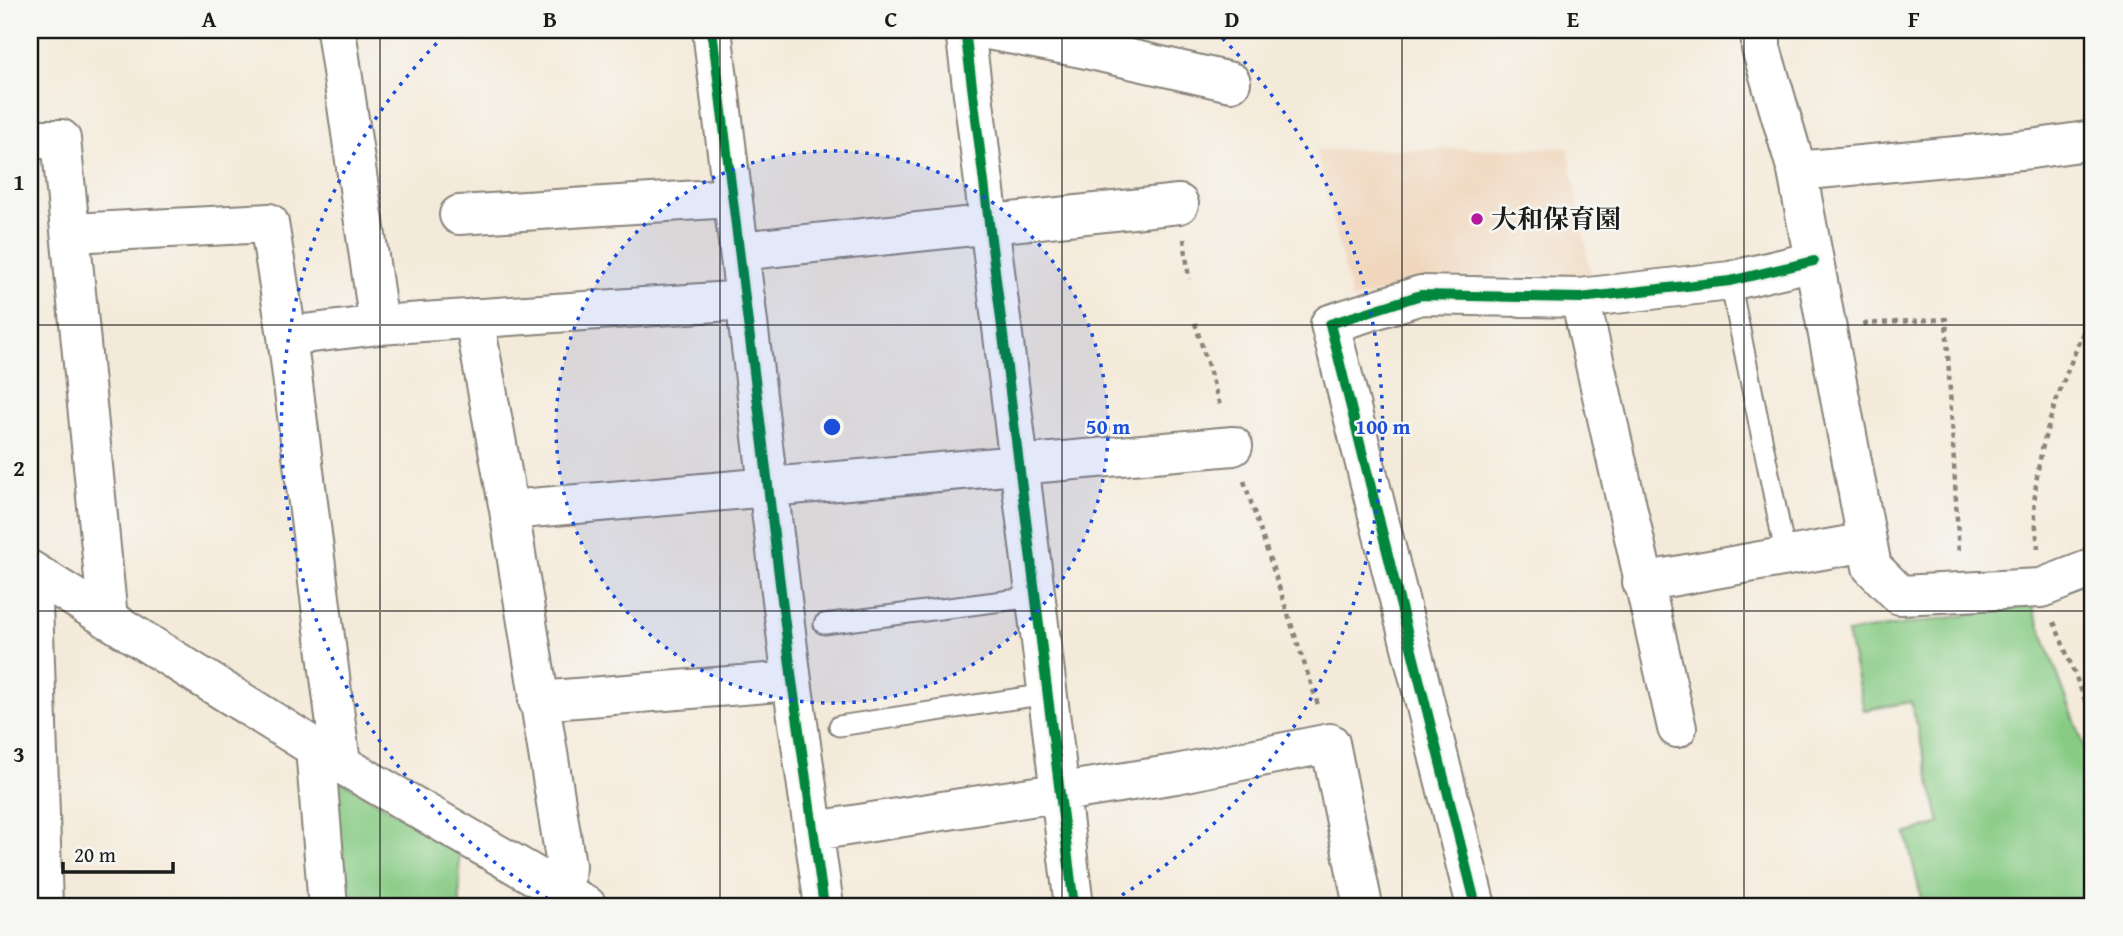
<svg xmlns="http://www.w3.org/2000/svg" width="2123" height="936" font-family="'Gentium Book Plus','Noto Serif JP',serif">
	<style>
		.built { fill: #f0d6bc }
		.green { fill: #87cb84; stroke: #527450; stroke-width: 2 }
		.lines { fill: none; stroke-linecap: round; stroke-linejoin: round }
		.service-casing { stroke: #88837a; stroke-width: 23 }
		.minor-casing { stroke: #88837a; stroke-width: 42 }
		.path { stroke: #88837a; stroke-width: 4.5; stroke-dasharray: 5 5; stroke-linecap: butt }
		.service { stroke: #fff; stroke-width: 19 }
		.minor { stroke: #fff; stroke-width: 38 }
		.cycleway-casing { stroke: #f6f6f2; stroke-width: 15 }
		.cycleway { stroke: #00873e; stroke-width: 10 }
		.grid { fill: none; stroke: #1c1c1c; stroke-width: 2; stroke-opacity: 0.55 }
		.ring { fill: none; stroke: #1d4ed8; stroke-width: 3.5; stroke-dasharray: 3.5 7 }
		.poi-dot { fill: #b5179e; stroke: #f6f6f2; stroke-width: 2.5 }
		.labels { text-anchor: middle; stroke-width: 5; stroke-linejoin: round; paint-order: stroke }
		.poi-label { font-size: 26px; font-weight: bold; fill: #1c1c1c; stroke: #f6f6f2; text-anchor: start }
		.centre { fill: #1d4ed8; stroke: #f6f6f2; stroke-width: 3.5 }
		.ring-label { font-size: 21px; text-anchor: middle; font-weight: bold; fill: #1d4ed8; stroke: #f6f6f2; stroke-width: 5; stroke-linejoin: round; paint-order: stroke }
		.neatline { fill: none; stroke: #1c1c1c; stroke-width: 2.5 }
		.grid-label { font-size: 23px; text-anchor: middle; font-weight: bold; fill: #1c1c1c }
	</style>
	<rect width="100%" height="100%" fill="#f6f6f2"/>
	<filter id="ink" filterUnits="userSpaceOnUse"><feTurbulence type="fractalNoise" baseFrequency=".0143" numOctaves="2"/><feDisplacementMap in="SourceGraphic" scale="14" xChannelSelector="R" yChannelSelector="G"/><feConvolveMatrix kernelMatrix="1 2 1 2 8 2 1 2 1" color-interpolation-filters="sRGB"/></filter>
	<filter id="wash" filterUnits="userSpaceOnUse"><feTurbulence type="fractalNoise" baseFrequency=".00686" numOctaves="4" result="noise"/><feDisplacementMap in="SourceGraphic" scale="28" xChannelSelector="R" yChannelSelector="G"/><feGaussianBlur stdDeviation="1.57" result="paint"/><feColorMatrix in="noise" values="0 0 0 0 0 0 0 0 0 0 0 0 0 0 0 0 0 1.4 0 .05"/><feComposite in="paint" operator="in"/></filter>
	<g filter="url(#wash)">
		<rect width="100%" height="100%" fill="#f4ead9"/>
		<!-- built -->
		<path class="built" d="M1568 148 1591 275 1432 278 1352 300 1316 150Z"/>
		<!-- green -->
		<path class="green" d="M2032 605 2093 770V906H1923L1906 834 1940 823 1911 702 1864 710 1847 633Z
			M336 778 459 850 460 906H339Z"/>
	</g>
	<g filter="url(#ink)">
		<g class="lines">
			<defs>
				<path id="service" d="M1730 281 1786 557
					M824 624 1034 597
					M839 726 1047 694"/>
				<path id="minor" d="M336 30 379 325
					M712 30 792 681 824 906
					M965 30 1074 906
					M988 30 1082 48 1089 30
					M1761 30V48L1797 171 1872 567 1900 595 2041 588 2093 568
					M1082 48 1231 82
					M30 139H61L108 619
					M1797 171 2031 149 2093 140
					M459 215 731 198
					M71 233 269 223 287 336 341 764
					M740 251 1179 204
					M1580 298 1677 728
					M474 318 509 510 566 865 564 892
					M287 336 379 325 746 300
					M509 510 1233 446
					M30 570 341 764 587 906
					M32 572 43 906
					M1642 582 1867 542
					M538 701 792 681
					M315 748 328 906
					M815 831 1176 774 1330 743 1363 906
					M1476 906 1330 324 1421 295 1580 298 1730 281 1814 261"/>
			</defs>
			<!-- service casing -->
			<use href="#service" class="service-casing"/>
			<!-- minor casing -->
			<use href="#minor" class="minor-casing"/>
			<!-- path -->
			<path class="path" d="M1184 239 1189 279
				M1195 323 1221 409
				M1863 324 1946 319 1959 555
				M1244 481 1319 708
				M2038 549C2037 531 2033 512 2035 495 2040 428 2069 369 2093 308
				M2054 622 2093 720"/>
			<!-- service -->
			<use href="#service" class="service"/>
			<!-- minor -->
			<use href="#minor" class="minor"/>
			<defs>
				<path id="cycleway" d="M712 30 792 681 824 906
					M965 30 1074 906
					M1476 906 1330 324 1421 295 1580 298 1730 281 1814 261"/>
			</defs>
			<!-- cycleway casing -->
			<use href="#cycleway" class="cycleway-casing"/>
			<!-- cycleway -->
			<use href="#cycleway" class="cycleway"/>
		</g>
	</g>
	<!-- grid -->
	<path class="grid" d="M380 30V906M720 30V906M1062 30V906M1402 30V906M1744 30V906M30 325H2093M30 611H2093"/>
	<!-- distance rings -->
	<circle cx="832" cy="427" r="276" fill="#1d4ed8" fill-opacity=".12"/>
	<g class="ring">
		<circle cx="832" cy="427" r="276"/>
		<path d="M557 904A551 551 0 0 1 449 31M1215 31A551 551 0 0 1 1107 904"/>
	</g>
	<!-- markers -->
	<circle class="poi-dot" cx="1477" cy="219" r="7"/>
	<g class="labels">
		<!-- poi labels -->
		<g class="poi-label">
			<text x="1491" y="228">大和保育園</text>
		</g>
	</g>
	<circle cx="832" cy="427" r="10" class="centre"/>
	<g class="ring-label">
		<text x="1108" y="434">50 m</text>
		<text x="1383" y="434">100 m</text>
	</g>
	<!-- margin -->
	<rect width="2123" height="936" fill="none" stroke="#f6f6f2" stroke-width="77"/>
	<!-- scale -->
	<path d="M63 862v10h110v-10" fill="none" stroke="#1c1c1c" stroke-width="3.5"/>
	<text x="74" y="862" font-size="21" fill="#1c1c1c" stroke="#f6f6f2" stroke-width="5" paint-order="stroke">20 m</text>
	<rect x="38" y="38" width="2046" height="860" class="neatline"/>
	<g class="grid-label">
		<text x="209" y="27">A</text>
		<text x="550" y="27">B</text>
		<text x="891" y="27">C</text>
		<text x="1232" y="27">D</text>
		<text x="1573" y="27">E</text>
		<text x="1914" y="27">F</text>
		<text x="19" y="190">1</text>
		<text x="19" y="476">2</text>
		<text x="19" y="762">3</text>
	</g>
</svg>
